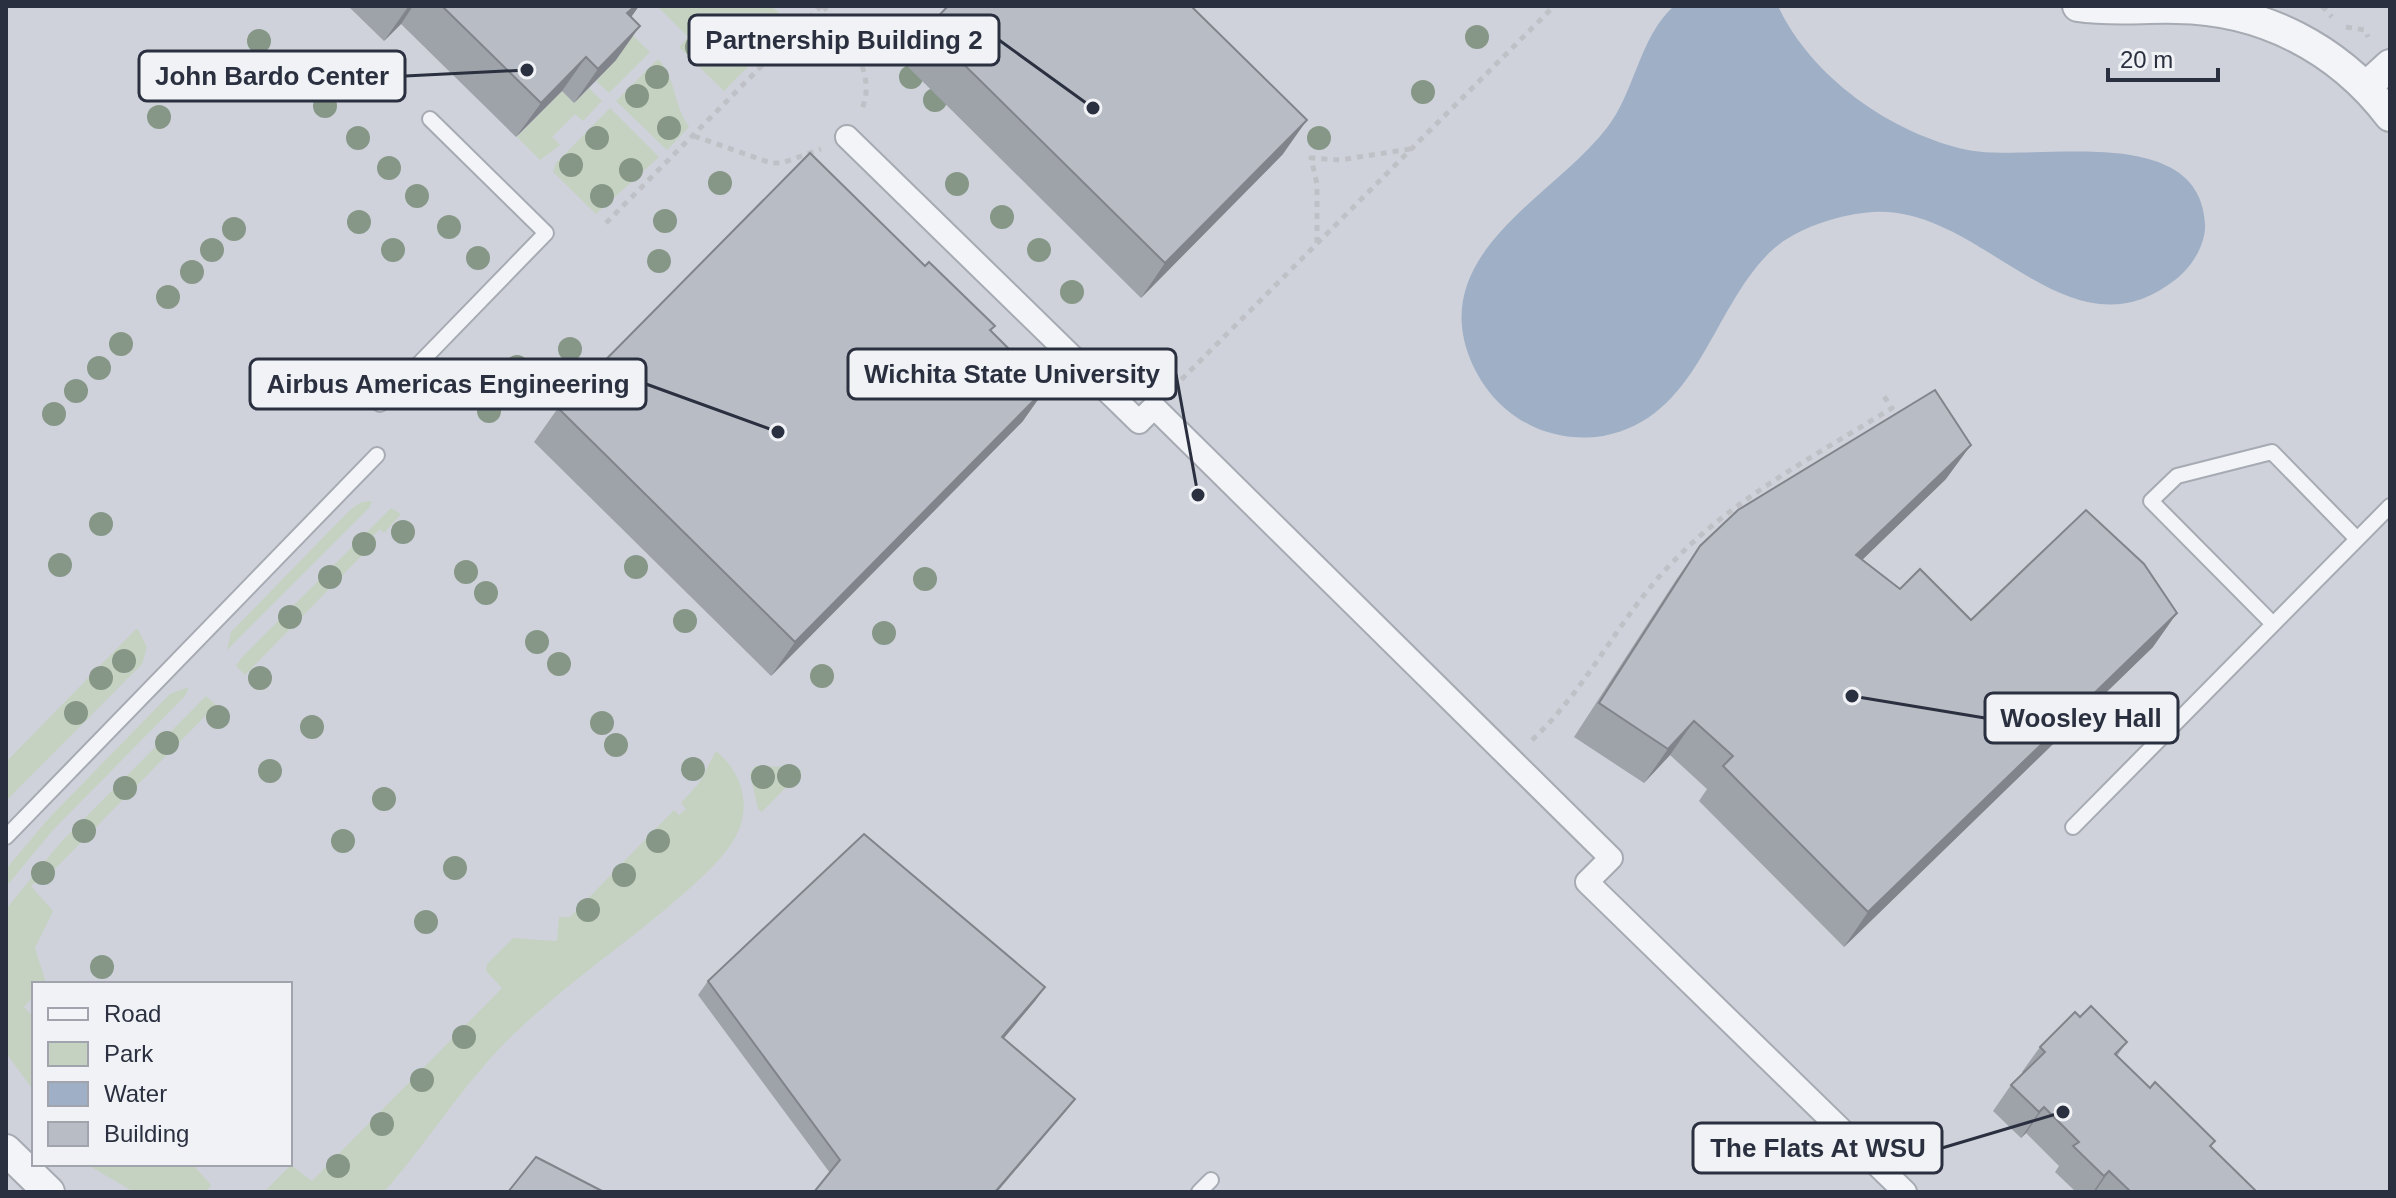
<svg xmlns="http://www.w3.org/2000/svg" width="2396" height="1198" font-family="Arial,sans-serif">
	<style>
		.built { fill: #cfd2da; fill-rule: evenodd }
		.green { fill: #c5d2c2 }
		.water { fill: #9eafc6 }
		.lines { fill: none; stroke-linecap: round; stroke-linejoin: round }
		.service-casing { stroke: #a6aab2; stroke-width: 18 }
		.pedestrian-casing { stroke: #a6aab2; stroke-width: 26 }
		.minor-casing { stroke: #a6aab2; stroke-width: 34 }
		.path { stroke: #bfc1c7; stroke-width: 5; stroke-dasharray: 6 6; stroke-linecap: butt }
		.service { stroke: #f3f4f7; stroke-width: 14 }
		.pedestrian { stroke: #f3f4f7; stroke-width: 22 }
		.minor { stroke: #f3f4f7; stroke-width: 30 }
		.tree { fill: #869787 }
		.wall { fill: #9ea2a9 }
		.shaded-wall { fill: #81848a }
		.building { fill: #b8bcc5; stroke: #81848a; stroke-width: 2 }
		.leader { fill: none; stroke: #2a303f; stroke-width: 3 }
		.callout-dot { fill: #2a303f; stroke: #f0f2f6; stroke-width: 3 }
		.callout { fill: #f0f2f6; stroke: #2a303f; stroke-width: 3 }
		.callout-label { font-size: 26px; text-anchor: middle; font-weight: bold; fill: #2a303f }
	</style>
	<rect width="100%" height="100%" fill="#e0e3e8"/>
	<!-- built -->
	<path class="built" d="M6 6H2390V1192H6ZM34 984H290V1164H34Z"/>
	<!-- green -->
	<path class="green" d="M657 6H772L790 24 724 91 679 47 688 37Z
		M624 27 650 52 609 93 596 81 616 60Z
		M658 59C676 77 673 105 689 127L667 150 616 101Z
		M589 88 602 101 583 121 575 114 552 137 560 145 540 160 517 137 562 91 574 103Z
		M610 108 659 157 596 214 553 172 556 163Z
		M372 501 369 508 227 650 231 632 351 509 362 502Z
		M391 508 401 514 384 533 380 529 373 536 377 540 245 675 236 666 243 656Z
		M137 628 147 647 142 664 6 801V762Z
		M189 687 185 696 53 830 6 887V869L49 818 170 694Z
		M206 696 216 705 41 883 38 880 31 886 53 911 35 948 46 983 34 984V996L24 1007 31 1014 34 1012V1091L6 1053V909L61 842Z
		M716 751C743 773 752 807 735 838 722 860 700 879 681 896 627 943 567 983 516 1032 465 1080 430 1140 384 1192H264L291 1165 312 1181 502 988 486 971 487 964 513 938 557 941 559 917H570L674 810 679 815 686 809 681 803 699 783Z
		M755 766 796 767 802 771 762 812 758 809 750 773Z
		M86 1164H192L211 1185 206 1192H134Z"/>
	<!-- water -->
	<path class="water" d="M1674 6H1778C1811 77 1892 134 1968 150 2032 163 2200 119 2205 224 2206 245 2191 268 2175 280 2067 364 1984 205 1873 212 1839 214 1793 229 1769 253 1710 312 1698 418 1603 436 1578 440 1552 436 1530 425 1501 411 1480 385 1469 356 1430 252 1554 196 1606 129 1635 93 1639 37 1674 6Z"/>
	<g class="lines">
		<defs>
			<path id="service" d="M380 404 546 233 430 119
				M2273 624 2151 501 2177 476 2272 452 2357 539
				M2073 827 2390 506
				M6 837 377 455
				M1199 1192 1211 1180"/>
			<path id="pedestrian" d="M847 137 1139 422 1154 407 1611 858 1587 882 1905 1192"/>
			<path id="minor" d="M2078 6C2111 11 2145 7 2177 8 2263 9 2339 49 2390 116
				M2367 86 2390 65
				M6 1150 49 1192"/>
		</defs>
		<!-- service casing -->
		<use href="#service" class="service-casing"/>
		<!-- pedestrian casing -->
		<use href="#pedestrian" class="pedestrian-casing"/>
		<!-- minor casing -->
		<use href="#minor" class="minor-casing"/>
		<!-- path -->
		<path class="path" d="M823 6C846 34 879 74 861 111
			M2322 6 2332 17
			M2346 27 2365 30 2368 37
			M694 136 771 163H782L821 149
			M606 223 821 6
			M1317 243V184L1311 158 1340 160 1410 149
			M1173 388 1554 6
			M1532 740C1587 689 1617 621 1668 567 1730 500 1815 456 1892 408L1881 392"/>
		<!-- service -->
		<use href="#service" class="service"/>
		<!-- pedestrian -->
		<use href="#pedestrian" class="pedestrian"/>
		<!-- minor -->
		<use href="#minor" class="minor"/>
	</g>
	<!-- trees -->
	<g class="tree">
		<circle cx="1477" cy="37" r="12"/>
		<circle cx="259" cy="41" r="12"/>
		<circle cx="697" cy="47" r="12"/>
		<circle cx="657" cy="77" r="12"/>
		<circle cx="911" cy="77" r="12"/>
		<circle cx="1423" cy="92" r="12"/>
		<circle cx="637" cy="96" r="12"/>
		<circle cx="935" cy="100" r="12"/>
		<circle cx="325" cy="106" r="12"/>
		<circle cx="159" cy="117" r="12"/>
		<circle cx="669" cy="128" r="12"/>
		<circle cx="358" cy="138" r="12"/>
		<circle cx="597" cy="138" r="12"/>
		<circle cx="1319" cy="138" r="12"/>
		<circle cx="571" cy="165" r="12"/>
		<circle cx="389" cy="168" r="12"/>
		<circle cx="631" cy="170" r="12"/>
		<circle cx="720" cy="183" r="12"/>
		<circle cx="957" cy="184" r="12"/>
		<circle cx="417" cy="196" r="12"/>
		<circle cx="602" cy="196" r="12"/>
		<circle cx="1002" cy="217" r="12"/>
		<circle cx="665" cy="221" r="12"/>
		<circle cx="359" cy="222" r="12"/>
		<circle cx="449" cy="227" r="12"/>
		<circle cx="234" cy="229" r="12"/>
		<circle cx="212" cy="250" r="12"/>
		<circle cx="393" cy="250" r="12"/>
		<circle cx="1039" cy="250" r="12"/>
		<circle cx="478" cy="258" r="12"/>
		<circle cx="659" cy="261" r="12"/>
		<circle cx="192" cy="272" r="12"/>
		<circle cx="1072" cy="292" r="12"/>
		<circle cx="168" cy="297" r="12"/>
		<circle cx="121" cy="344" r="12"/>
		<circle cx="570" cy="349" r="12"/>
		<circle cx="517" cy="367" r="12"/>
		<circle cx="99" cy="368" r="12"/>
		<circle cx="76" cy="391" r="12"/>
		<circle cx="489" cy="411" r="12"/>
		<circle cx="54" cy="414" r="12"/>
		<circle cx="101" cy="524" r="12"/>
		<circle cx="403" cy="532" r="12"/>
		<circle cx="364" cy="544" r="12"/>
		<circle cx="60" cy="565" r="12"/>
		<circle cx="636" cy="567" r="12"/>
		<circle cx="466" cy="572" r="12"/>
		<circle cx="330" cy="577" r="12"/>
		<circle cx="925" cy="579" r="12"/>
		<circle cx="486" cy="593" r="12"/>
		<circle cx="290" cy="617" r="12"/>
		<circle cx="685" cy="621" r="12"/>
		<circle cx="884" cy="633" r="12"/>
		<circle cx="537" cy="642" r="12"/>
		<circle cx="124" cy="661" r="12"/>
		<circle cx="559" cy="664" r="12"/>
		<circle cx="822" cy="676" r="12"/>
		<circle cx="101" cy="678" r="12"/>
		<circle cx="260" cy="678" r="12"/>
		<circle cx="76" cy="713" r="12"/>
		<circle cx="218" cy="717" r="12"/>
		<circle cx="602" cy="723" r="12"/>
		<circle cx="312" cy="727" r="12"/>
		<circle cx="167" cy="743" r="12"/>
		<circle cx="616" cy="745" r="12"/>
		<circle cx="693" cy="769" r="12"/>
		<circle cx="270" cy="771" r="12"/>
		<circle cx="789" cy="776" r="12"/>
		<circle cx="763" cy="777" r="12"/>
		<circle cx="125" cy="788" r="12"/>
		<circle cx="384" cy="799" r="12"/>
		<circle cx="84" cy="831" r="12"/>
		<circle cx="343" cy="841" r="12"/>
		<circle cx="658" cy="841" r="12"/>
		<circle cx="455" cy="868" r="12"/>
		<circle cx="43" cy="873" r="12"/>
		<circle cx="624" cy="875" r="12"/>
		<circle cx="588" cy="910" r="12"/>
		<circle cx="426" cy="922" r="12"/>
		<circle cx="102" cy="967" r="12"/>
		<circle cx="464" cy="1037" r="12"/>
		<circle cx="422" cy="1080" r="12"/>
		<circle cx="382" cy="1124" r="12"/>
		<circle cx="338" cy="1166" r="12"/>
	</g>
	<!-- wall -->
	<path class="wall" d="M348 6H639L631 17 616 60 574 103 562 91 516 137 401 24 384 41Z
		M927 28 1283 154 1141 298 903 62Z
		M925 266 995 326 991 331 1023 421 771 676 534 442 558 408Z
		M1946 479 1862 560 1900 589 1971 620 2153 647 1844 947 1699 801 1707 789 1670 755 1644 783 1574 737 1676 580 1700 546Z
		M708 981 1045 987 1035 1001 1004 1038 1065 1112 830 1173 698 995Z
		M2080 1017 2127 1042 2117 1056 2257 1192H2076L2055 1172 2059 1166 2026 1133 2021 1138 1993 1111 2011 1085 2023 1074 2022 1072 2040 1047Z"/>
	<!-- shaded-wall -->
	<path class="shaded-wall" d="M413 6 401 24 384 41 408 7Z
		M635 6H639L624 27 627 13Z
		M640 26 616 60 574 103 598 69Z
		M586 57 562 91 516 137 541 103Z
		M1307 120 1283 154 1141 298 1165 263Z
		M1047 387 1023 421 771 676 795 642Z
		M1971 445 1946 479 1832 589 1856 555Z
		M2177 613 2153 647 1844 947 1868 912Z
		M1694 721 1670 755 1644 783 1668 749Z
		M1045 987 1035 1001 993 1051 1002 1037Z
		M1075 1099 1065 1112 997 1192H995Z
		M2044 1107 2026 1133 2021 1138 2039 1112Z
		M2109 1171 2095 1192H2093L2104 1176Z"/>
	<!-- building -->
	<path class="building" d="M442 6H635L627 13 640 26 598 69 586 57 541 103Z
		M948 6H1191L1307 120 1165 263 927 28Z
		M810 153 925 266 929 262 995 326 990 330 1047 387 795 642 558 408Z
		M1935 390 1971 445 1856 555 1900 589 1920 569 1971 620 2086 510 2144 564 2177 613 1868 912 1723 766 1733 756 1694 721 1668 749 1599 703 1700 546 1738 510Z
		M864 834 1045 987 1002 1037 1075 1099 995 1192H814L840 1160 708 981Z
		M2091 1006 2127 1042 2115 1054 2150 1088 2155 1082 2215 1141 2210 1146 2257 1192H2131L2109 1171 2104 1176 2073 1146 2079 1142 2044 1107 2039 1112 2011 1085 2045 1052 2040 1047 2075 1012 2080 1017Z
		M536 1157 604 1192H508Z"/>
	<!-- callouts -->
	<path class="leader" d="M1093 108L999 40M527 70L405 76M1198 495L1176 374M778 432L646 384M1852 696L1985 718M2063 1112L1942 1148"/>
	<g class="callout-dot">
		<circle cx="1093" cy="108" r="8"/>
		<circle cx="527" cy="70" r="8"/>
		<circle cx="1198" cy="495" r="8"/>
		<circle cx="778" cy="432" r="8"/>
		<circle cx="1852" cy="696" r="8"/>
		<circle cx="2063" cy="1112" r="8"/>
	</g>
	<g class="callout">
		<rect x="689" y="15" width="310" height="50" rx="8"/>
		<rect x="139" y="51" width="266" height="50" rx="8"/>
		<rect x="848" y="349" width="328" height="50" rx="8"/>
		<rect x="250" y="359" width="396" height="50" rx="8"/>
		<rect x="1985" y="693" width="193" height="50" rx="8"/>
		<rect x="1693" y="1123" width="249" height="50" rx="8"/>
	</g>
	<g class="callout-label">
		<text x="844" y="49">Partnership Building 2</text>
		<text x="272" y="85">John Bardo Center</text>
		<text x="1012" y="383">Wichita State University</text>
		<text x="448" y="393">Airbus Americas Engineering</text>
		<text x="2081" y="727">Woosley Hall</text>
		<text x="1818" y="1157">The Flats At WSU</text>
	</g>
	<!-- border -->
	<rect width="2396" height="1198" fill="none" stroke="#2a303f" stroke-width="16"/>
	<!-- legend -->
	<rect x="32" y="982" width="260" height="184" fill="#f0f2f6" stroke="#a1a4ad" stroke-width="2"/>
	<rect x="48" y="1008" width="40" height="12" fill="#f3f4f7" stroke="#a1a4ad" stroke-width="2"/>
	<text x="104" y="1022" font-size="24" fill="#2a303f">Road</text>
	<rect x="48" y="1042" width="40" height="24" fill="#c5d2c2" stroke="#a1a4ad" stroke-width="2"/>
	<text x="104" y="1062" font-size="24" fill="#2a303f">Park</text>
	<rect x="48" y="1082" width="40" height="24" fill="#9eafc6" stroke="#a1a4ad" stroke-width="2"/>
	<text x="104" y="1102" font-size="24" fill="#2a303f">Water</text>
	<rect x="48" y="1122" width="40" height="24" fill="#b8bcc5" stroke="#a1a4ad" stroke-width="2"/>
	<text x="104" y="1142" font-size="24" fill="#2a303f">Building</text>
	<!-- scale -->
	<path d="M2108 68v12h110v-12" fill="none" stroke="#2a303f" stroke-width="4"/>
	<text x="2120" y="68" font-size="24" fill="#2a303f" stroke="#f0f2f6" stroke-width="6" paint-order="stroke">20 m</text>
</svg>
